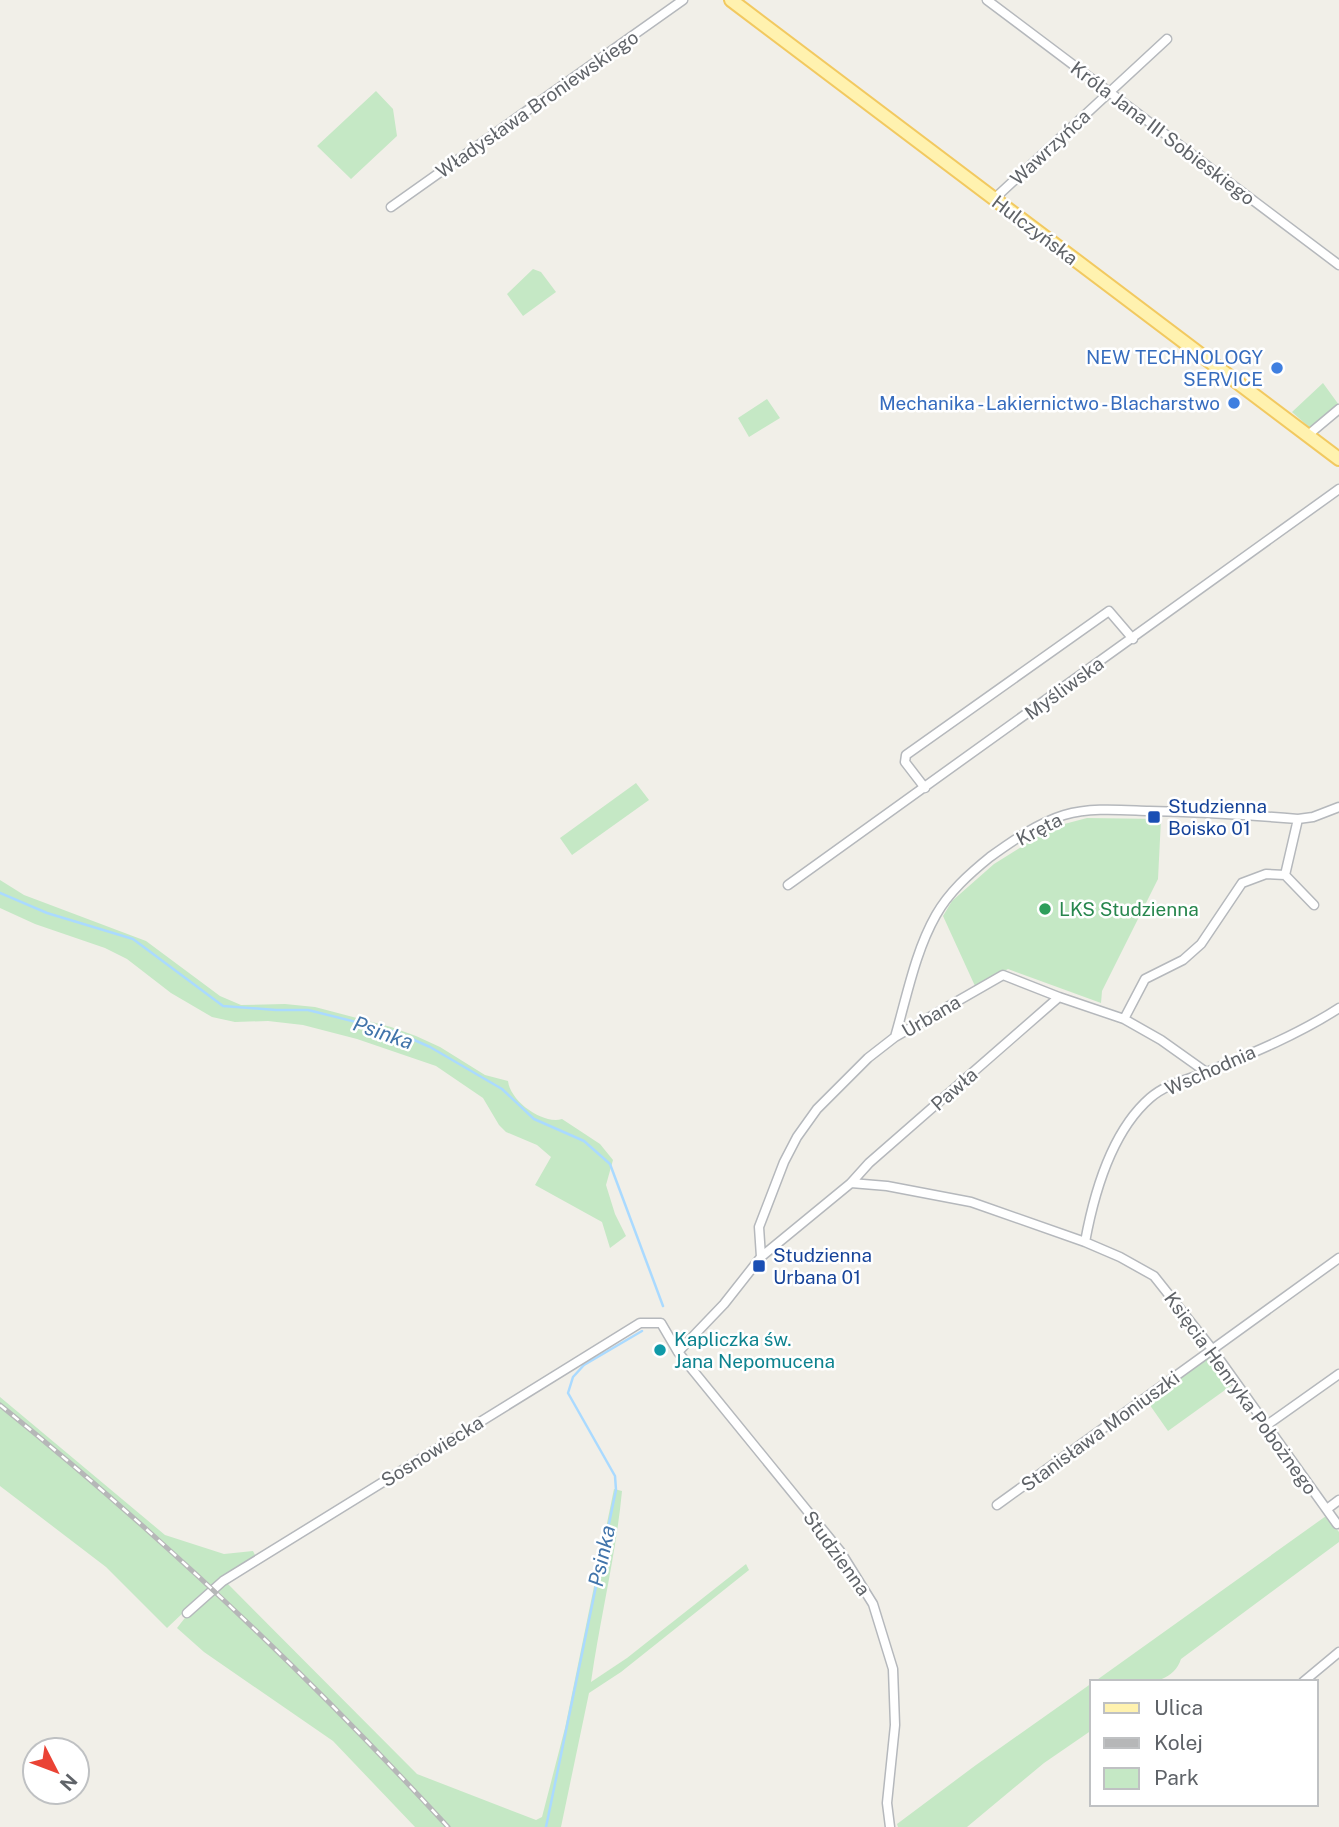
<svg xmlns="http://www.w3.org/2000/svg" width="1339" height="1827" font-family="'Public Sans',sans-serif">
	<style>
		.green { fill: #c5e8c5 }
		.lines { fill: none; stroke-linecap: round; stroke-linejoin: round }
		.stream { stroke: #aadaff; stroke-width: 2.5 }
		.minor-casing { stroke: #b5b8bc; stroke-width: 11 }
		.primary-casing { stroke: #f2c960; stroke-width: 16 }
		.minor { stroke: #fff; stroke-width: 8 }
		.primary { stroke: #fff2af; stroke-width: 12 }
		.rail-casing { stroke: #b6b7b8; stroke-width: 5 }
		.rail { stroke: #fff; stroke-width: 2.5; stroke-dasharray: 8; stroke-linecap: butt }
		.shop-dot { fill: #3f7fe0; stroke: #fff; stroke-width: 2.5 }
		.transit-dot { fill: #1a4fb4; stroke: #fff; stroke-width: 2.5 }
		.leisure-dot { fill: #2e9e5b; stroke: #fff; stroke-width: 2.5 }
		.culture-dot { fill: #0f9aa8; stroke: #fff; stroke-width: 2.5 }
		.labels { text-anchor: middle; stroke-width: 5; stroke-linejoin: round; paint-order: stroke }
		.street-label { font-size: 19px; fill: #5f6368; stroke: #fff }
		.shop-label { font-size: 19px; fill: #366cbe; stroke: #fff; text-anchor: end }
		.transit-label { font-size: 19px; fill: #164399; stroke: #fff; text-anchor: start }
		.leisure-label { font-size: 19px; fill: #27864d; stroke: #fff; text-anchor: start }
		.culture-label { font-size: 19px; fill: #0d838f; stroke: #fff; text-anchor: start }
		.water-label { font-size: 21px; font-style: italic; fill: #4174aa; stroke: #fff }
	</style>
	<rect width="100%" height="100%" fill="#f1efe8"/>
	<!-- green -->
	<path class="green" d="M376 91 393 109 397 136 351 179 317 146Z
		M533 269 541 272 556 292 523 316 507 294Z
		M1323 383 1339 405 1310 428 1292 412Z
		M767 399 780 418 749 437 738 418Z
		M636 783 649 800 572 855 560 838Z
		M1087 818 1161 819 1158 879 1102 991 1101 1003 1008 969 975 986 943 916 952 901 994 864 1053 827Z
		M0 880 24 895 146 941 220 996 241 1005 285 1004 315 1007 391 1027 416 1036 440 1047 485 1075 508 1081C510 1101 543 1125 562 1119L600 1144 613 1160 606 1185 615 1214 626 1236 610 1248 602 1222 535 1185 551 1157 537 1145 506 1132 499 1125 483 1098 436 1066 357 1039 303 1025 268 1021 235 1022 212 1017 171 993 127 959 105 948 35 924 0 908Z
		M1211 1355 1232 1385 1168 1431 1147 1401Z
		M0 1397 165 1535 224 1554 253 1551 255 1555 203 1594 167 1628 106 1567 0 1486Z
		M614 1489 622 1491C616 1555 600 1618 591 1682L627 1658 746 1564 749 1570 621 1672 589 1693 561 1827H415L333 1741 204 1652 177 1628 188 1614 226 1582 417 1774 536 1820 542 1817 565 1728Z
		M1326 1516 1339 1532V1542L1181 1659C1170 1692 1123 1682 1094 1682Z
		M1092 1683V1730L1044 1763 967 1827H898L897 1824 976 1765Z"/>
	<g class="lines">
		<!-- stream -->
		<path class="stream" d="M0 893 47 913 133 939 223 1006 276 1010H308L396 1032 430 1047 502 1089 534 1119 584 1141 610 1164 663 1306
			M546 1827 616 1490 615 1476 568 1393 573 1377 584 1365 642 1331"/>
		<defs>
			<path id="minor" d="M987 0 1339 265
				M994 199 1167 39
				M391 207 683 0
				M1308 435 1339 409
				M925 788 905 762 906 755 1109 611 1133 639
				M1298 819 1285 875 1314 905
				M788 885 1339 489
				M1124 1019 1145 979 1183 960 1201 944 1242 883 1266 874 1285 875
				M895 1037C907 996 915 952 936 915 949 892 969 874 990 857 1012 841 1038 823 1064 815 1092 807 1121 810 1149 811 1199 812 1248 815 1298 819L1313 817 1339 807
				M851 1183 887 1186 971 1202 1085 1242 1120 1257 1154 1276 1212 1349 1337 1524
				M1085 1242C1094 1193 1111 1132 1150 1098 1167 1083 1188 1080 1209 1071 1253 1053 1299 1034 1339 1008
				M761 1257 759 1227 784 1162 797 1137 817 1109 868 1058 895 1037 1003 975 1059 997 1124 1019 1161 1040 1206 1072
				M678 1352 724 1304 761 1257 851 1183 869 1163 1059 997
				M1267 1425 1339 1374
				M997 1505 1339 1258
				M1327 1509 1339 1500
				M187 1613 223 1581 640 1323H661L678 1352 840 1551 873 1604 893 1669 895 1725 887 1803 890 1827
				M1303 1682 1339 1652"/>
			<path id="primary" d="M731 0 1339 459"/>
		</defs>
		<!-- minor casing -->
		<use href="#minor" class="minor-casing"/>
		<!-- primary casing -->
		<use href="#primary" class="primary-casing"/>
		<!-- minor -->
		<use href="#minor" class="minor"/>
		<!-- primary -->
		<use href="#primary" class="primary"/>
		<defs>
			<path id="rail" d="M0 1405C160 1534 309 1676 448 1827"/>
		</defs>
		<!-- rail casing -->
		<use href="#rail" class="rail-casing"/>
		<!-- rail -->
		<use href="#rail" class="rail"/>
	</g>
	<!-- markers -->
	<g class="shop-dot">
		<circle cx="1277" cy="368" r="7"/>
		<circle cx="1234" cy="403" r="7"/>
	</g>
	<g class="transit-dot">
		<rect x="1147" y="810" width="14" height="14" rx="3.5"/>
		<rect x="752" y="1259" width="14" height="14" rx="3.5"/>
	</g>
	<circle class="leisure-dot" cx="1045" cy="909" r="7"/>
	<circle class="culture-dot" cx="660" cy="1350" r="7"/>
	<g class="labels">
		<!-- street labels -->
		<g class="street-label">
			<text transform="translate(537 104) rotate(-35)" y="7">Władysława Broniewskiego</text>
			<text transform="translate(1163 133) rotate(37)" y="7">Króla Jana III Sobieskiego</text>
			<text transform="translate(1050 147) rotate(-43)" y="7">Wawrzyńca</text>
			<text transform="translate(1035 230) rotate(37)" y="7">Hulczyńska</text>
			<text transform="translate(1064 688) rotate(-36)" y="7">Myśliwska</text>
			<text transform="translate(1039 829) rotate(-27)" y="7">Kręta</text>
			<text transform="translate(931 1016) rotate(-30)" y="7">Urbana</text>
			<text transform="translate(1210 1070) rotate(-24)" y="7">Wschodnia</text>
			<text transform="translate(954 1089) rotate(-41)" y="7">Pawła</text>
			<text transform="translate(1241 1393) rotate(54)" y="7">Księcia Henryka Pobożnego</text>
			<text transform="translate(1100 1431) rotate(-36)" y="7">Stanisława Moniuszki</text>
			<text transform="translate(432 1451) rotate(-32)" y="7">Sosnowiecka</text>
			<text transform="translate(837 1553) rotate(54)" y="7">Studzienna</text>
		</g>
		<!-- shop labels -->
		<g class="shop-label">
			<text x="1263" y="364">NEW TECHNOLOGY<tspan x="1263" dy="22">SERVICE</tspan></text>
			<text x="1220" y="410">Mechanika - Lakiernictwo - Blacharstwo</text>
		</g>
		<!-- transit labels -->
		<g class="transit-label">
			<text x="1168" y="813">Studzienna<tspan x="1168" dy="22">Boisko 01</tspan></text>
			<text x="773" y="1262">Studzienna<tspan x="773" dy="22">Urbana 01</tspan></text>
		</g>
		<!-- leisure labels -->
		<g class="leisure-label">
			<text x="1059" y="916">LKS Studzienna</text>
		</g>
		<!-- culture labels -->
		<g class="culture-label">
			<text x="674" y="1346">Kapliczka św.<tspan x="674" dy="22">Jana Nepomucena</tspan></text>
		</g>
		<!-- water labels -->
		<g class="water-label">
			<text transform="translate(383 1033) rotate(19)" y="7">Psinka</text>
			<text transform="translate(602 1556) rotate(-78)" y="7">Psinka</text>
		</g>
	</g>
	<!-- legend -->
	<rect x="1090" y="1680" width="228" height="126" fill="#ffffff" stroke="#bfc1c3" stroke-width="2"/>
	<rect x="1104" y="1703" width="35" height="10" fill="#fff2af" stroke="#bfc1c3" stroke-width="2"/>
	<text x="1154" y="1715" font-size="21" fill="#5f6368">Ulica</text>
	<rect x="1104" y="1738" width="35" height="10" fill="#b6b7b8" stroke="#bfc1c3" stroke-width="2"/>
	<text x="1154" y="1750" font-size="21" fill="#5f6368">Kolej</text>
	<rect x="1104" y="1768" width="35" height="21" fill="#c5e8c5" stroke="#bfc1c3" stroke-width="2"/>
	<text x="1154" y="1785" font-size="21" fill="#5f6368">Park</text>
	<!-- north arrow -->
	<g transform="translate(56 1771) rotate(132)"><circle r="33" fill="#ffffff" stroke="#bfc1c3" stroke-width="2"/>
	<path d="M0-5L12 26L0 18L-12 26Z" fill="#ea4335"/>
	<text y="-10" font-size="19" font-weight="bold" text-anchor="middle" fill="#5f6368">N</text>
	</g>
</svg>
